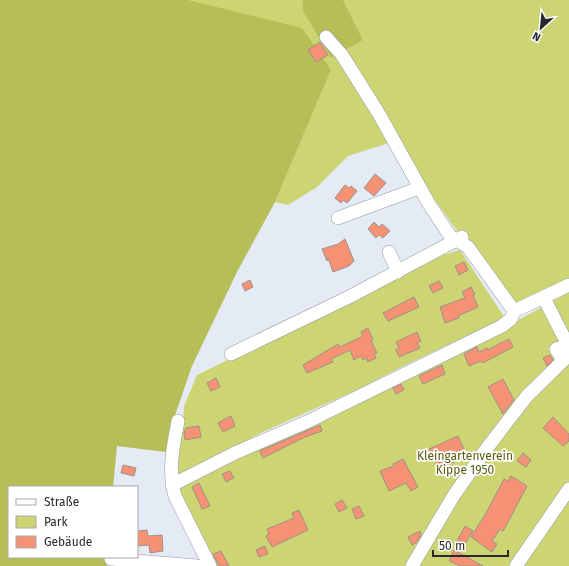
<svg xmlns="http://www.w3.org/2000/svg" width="569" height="566" font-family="'Fira Sans',sans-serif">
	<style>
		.green { fill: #ccd572 }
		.forest { fill: #b6be57 }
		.building { fill: #f59274; stroke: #9d918d }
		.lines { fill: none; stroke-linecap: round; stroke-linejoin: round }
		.minor-casing { stroke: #9299a2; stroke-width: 14 }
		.minor { stroke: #fff; stroke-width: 13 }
		.labels { text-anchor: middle; stroke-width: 3.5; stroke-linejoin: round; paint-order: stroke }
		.park-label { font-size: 12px; fill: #575c10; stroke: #fff }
	</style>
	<rect width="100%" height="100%" fill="#e4ebf5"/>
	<!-- green -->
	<path class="green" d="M188 0H303L302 9 336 55 363 40 343 0H569V285L514 311 435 200 419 188 395 141 348 156 317 187 288 205 275 202 331 70Z
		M460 250 505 318 401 367 361 388 265 431 177 477V448L183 425 184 406 197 375 439 256Z
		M569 292V566H214L177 491 181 486 515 322Z"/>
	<!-- forest -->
	<path class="forest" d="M0 0H188L302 28 331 70 275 202 237 272 192 366 173 421 166 452 117 446 113 487H9V557H108L107 566H0Z
		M303 0H343L363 40 331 58 302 9Z"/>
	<!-- building -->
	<path class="building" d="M320 42 328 55 316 62 308 50Z
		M375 174 386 183 374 196 364 188Z
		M345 185 349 188 351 186 357 191 347 203 343 200 341 203 335 198Z
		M374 222 379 227 382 224 390 231 383 238 379 235 376 238 368 229Z
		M345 239 354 261 349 266 333 272 328 258 327 261 322 249 338 244Z
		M464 262 468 270 459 275 455 266Z
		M250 280 253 287 245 291 242 284Z
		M439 281 443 288 433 293 429 286Z
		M471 287 475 294 473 295 478 307 458 316 459 318 445 323 440 307 465 298 462 292Z
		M414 297 419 307 388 321 383 313Z
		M368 328 373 340 371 341 377 353 374 354 376 358 368 362 366 358 363 360 361 356 354 360 350 350 331 359 333 362 307 373 303 365 338 344 340 347 363 336 361 332Z
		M417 332 421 341 417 343 420 348 399 357 396 350 399 348 396 342Z
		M509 339 513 347 483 363 481 361 469 366 464 354 477 347 479 352 487 348V350Z
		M550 355 553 360 547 366 543 358Z
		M442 365 445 374 423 384 419 376Z
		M216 378 220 387 211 391 207 383Z
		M503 379 514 400 503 414 488 387Z
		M401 384 404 390 396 394 393 388Z
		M231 416 235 426 223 432 218 423Z
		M553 417 569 434V441L563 446 543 428Z
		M320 425 322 431 305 437 263 458 260 451Z
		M199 426 201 437 185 440 184 433 186 428Z
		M458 436 467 456 447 465 449 468 442 471 439 469 429 449Z
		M523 453 531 460 526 467 517 461Z
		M403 459 418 487 411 491 406 483 389 491 380 471 394 466 393 464Z
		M123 465 136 468 134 476 121 473Z
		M230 471 234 478 226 482 222 474Z
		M511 476 527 486 507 524 503 531 500 529 492 541 497 544 492 552 471 537 485 515 504 479 508 481Z
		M199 483 210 506 202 509 192 487Z
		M342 500 347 508 339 512 335 504Z
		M359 506 364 516 356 519 352 509Z
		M299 510 308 530 272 547 266 536 269 534 267 529 294 518 292 513Z
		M465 526 473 531 463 547 456 543Z
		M147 530 148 536 162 535 163 551 150 553 149 545 137 546V531Z
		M420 531 421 535 416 543 412 545 408 537Z
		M265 546 268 554 259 557 256 550Z
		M454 550 483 566H460L449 561Z
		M221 551 229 566H219L213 554Z"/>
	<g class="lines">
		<defs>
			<path id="minor" d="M326 37 342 55 379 114 429 204 450 236 468 247 514 311 569 285
				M338 218 419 188
				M389 252 398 272
				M547 304 568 345
				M231 354 349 297 462 237
				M563 361 556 349 569 345
				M178 421C173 446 168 471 175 496L210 566
				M172 485 235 453 309 421 502 326 511 319 514 311
				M111 559 197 566
				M412 566 454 495 487 448 527 396 569 355
				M516 566 569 489"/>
		</defs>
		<!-- minor casing -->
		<use href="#minor" class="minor-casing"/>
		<!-- minor -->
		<use href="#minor" class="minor"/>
	</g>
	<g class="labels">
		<!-- park labels -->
		<g class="park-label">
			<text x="465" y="460">Kleingartenverein<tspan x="465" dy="14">Kippe 1950</tspan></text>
		</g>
	</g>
	<!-- legend -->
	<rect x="8" y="486" width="130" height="72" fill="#ffffff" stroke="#a8a9ab"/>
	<rect x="16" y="499" width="20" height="6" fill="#ffffff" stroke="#a8a9ab"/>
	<text x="44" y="506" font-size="12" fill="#26282c">Straße</text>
	<rect x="16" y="516" width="20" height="12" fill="#ccd572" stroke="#a8a9ab"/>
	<text x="44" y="526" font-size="12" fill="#26282c">Park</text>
	<rect x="16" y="536" width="20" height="12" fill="#f59274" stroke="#a8a9ab"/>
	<text x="44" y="546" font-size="12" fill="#26282c">Gebäude</text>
	<!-- north arrow -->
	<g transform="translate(541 28) rotate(207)" stroke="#ffffff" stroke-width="3" paint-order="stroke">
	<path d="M0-3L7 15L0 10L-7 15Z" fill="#26282c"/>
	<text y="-6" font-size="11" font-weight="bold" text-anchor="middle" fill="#26282c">N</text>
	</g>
	<!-- scale -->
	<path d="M433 550v6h75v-6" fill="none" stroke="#26282c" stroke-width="2"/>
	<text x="439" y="550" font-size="12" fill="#26282c" stroke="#ffffff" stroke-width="3" paint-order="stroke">50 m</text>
</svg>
